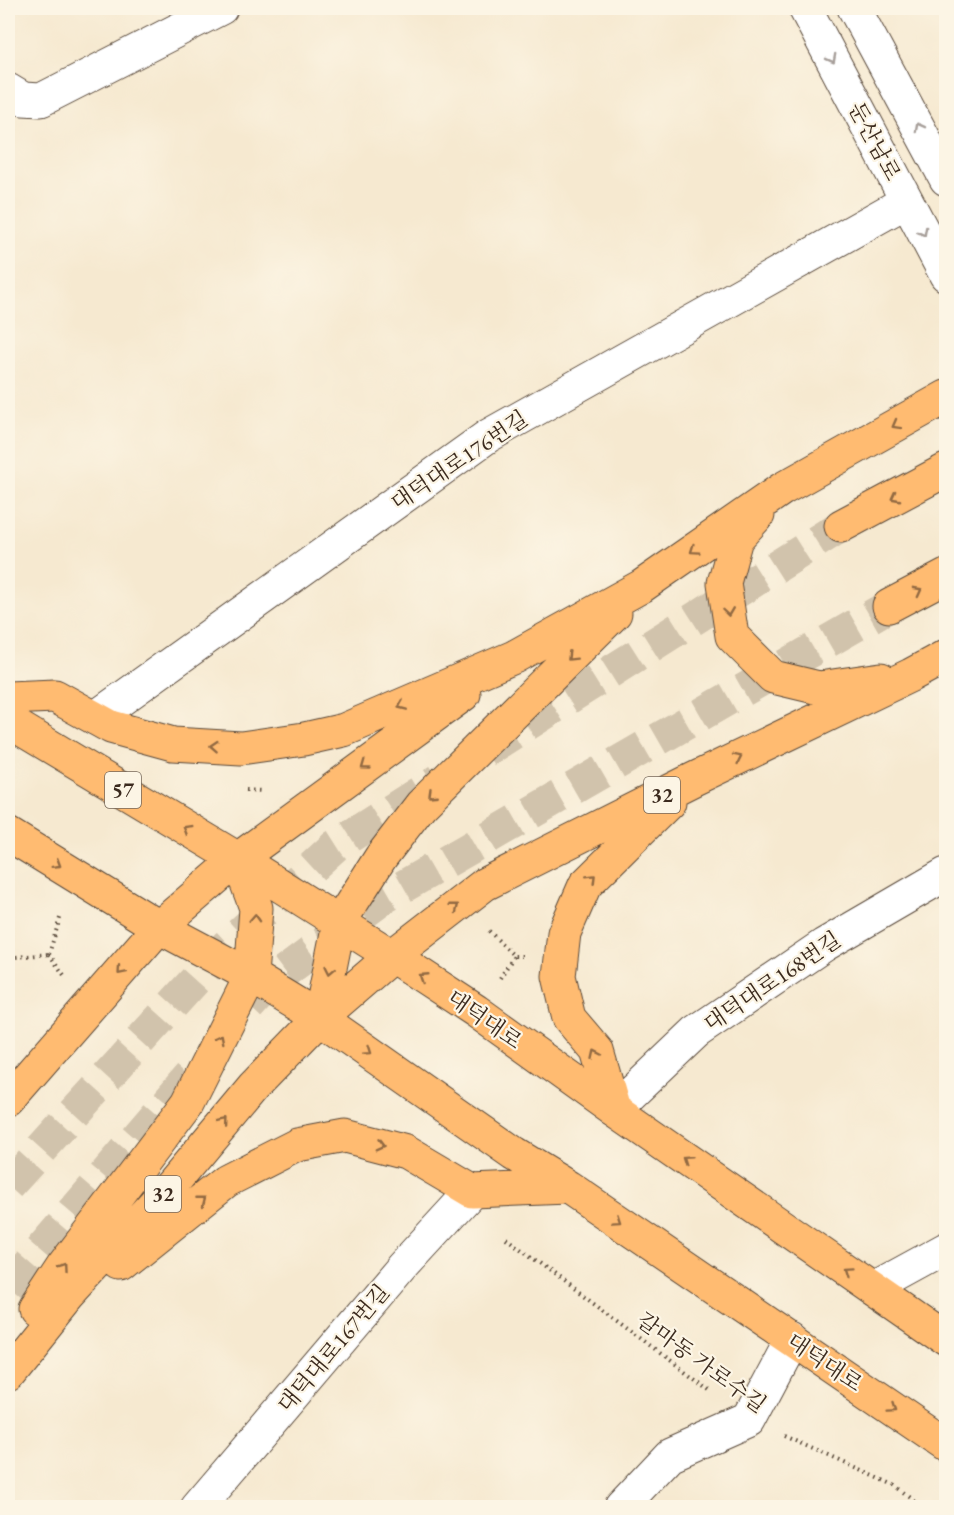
<svg xmlns="http://www.w3.org/2000/svg" width="954" height="1515" font-family="'EB Garamond','Noto Serif KR',serif">
	<style>
		.lines { fill: none; stroke-linecap: round; stroke-linejoin: round }
		.major-tunnel { stroke: #d1c3ac; stroke-width: 33; stroke-dasharray: 33 16; stroke-linecap: butt }
		.minor-casing { stroke: #574739; stroke-width: 35 }
		.major-casing { stroke: #574739; stroke-width: 35 }
		.path { stroke: #574739; stroke-width: 4; stroke-dasharray: 1.5 4.5; stroke-linecap: butt }
		.minor { stroke: #fff; stroke-width: 33 }
		.major { stroke: #ffbb71; stroke-width: 33 }
		.oneway { stroke: #a79f9a }
		.oneway2 { stroke: #936b43 }
		.labels { text-anchor: middle; stroke-width: 4.5; stroke-linejoin: round; paint-order: stroke }
		.shield { fill: #fcf5e5; stroke: #75675a; stroke-width: 1.5 }
		.shield-label { font-size: 21px; font-weight: bold; fill: #3b2a1e }
		.street-label { font-size: 22px; fill: #3b2a1e; stroke: #fcf5e5 }
	</style>
	<rect width="100%" height="100%" fill="#fcf5e5"/>
	<filter id="ink" filterUnits="userSpaceOnUse"><feTurbulence type="fractalNoise" baseFrequency=".0167" numOctaves="2"/><feDisplacementMap in="SourceGraphic" scale="12" xChannelSelector="R" yChannelSelector="G"/><feConvolveMatrix kernelMatrix="1 2 1 2 8 2 1 2 1" color-interpolation-filters="sRGB"/></filter>
	<filter id="wash" filterUnits="userSpaceOnUse"><feTurbulence type="fractalNoise" baseFrequency=".008" numOctaves="4" result="noise"/><feDisplacementMap in="SourceGraphic" scale="24" xChannelSelector="R" yChannelSelector="G"/><feGaussianBlur stdDeviation="1.35" result="paint"/><feColorMatrix in="noise" values="0 0 0 0 0 0 0 0 0 0 0 0 0 0 0 0 0 1.4 0 .05"/><feComposite in="paint" operator="in"/></filter>
	<g filter="url(#wash)">
		<rect width="100%" height="100%" fill="#f6e9d0"/>
	</g>
	<g filter="url(#ink)">
		<g class="lines">
			<!-- major-tunnel -->
			<path class="major-tunnel" d="M485 751 841 526
				M249 1006 270 983 385 897 889 606
				M8 1186 226 946 335 846 439 780
				M8 1288 198 1066"/>
			<defs>
				<path id="minor" d="M805 8 946 275
					M854 8 946 179
					M8 90 23 99 41 100 221 8
					M95 718 488 436 907 201
					M614 1110 696 1032 824 945 946 874
					M873 1289 946 1249
					M197 1508 402 1267 472 1191
					M620 1508 670 1455 749 1420 792 1339"/>
				<path id="major" d="M758 515 736 539 724 583 732 636 773 677 819 688 881 679
					M841 526 946 470
					M889 606 946 576
					M8 698 55 696 111 727 173 744 241 748 304 739 344 730 514 657 642 586 782 489 946 397
					M8 721 238 859 392 956 476 1011 614 1110 946 1340
					M8 834 159 927 251 976 320 1018 514 1154 568 1187 946 1445
					M320 1018 339 923 381 857 421 805 615 613
					M8 1100 159 927 238 859 464 694
					M614 1110 597 1051 569 1018 559 976 564 933 585 885 669 802
					M121 1265 226 1181 297 1145 345 1136 406 1152 472 1191 568 1187
					M35 1309 62 1268 188 1102 251 976 256 908 238 859
					M8 1372 70 1295 167 1190 253 1087 320 1018 392 956 485 884 694 779 911 675 946 656"/>
			</defs>
			<!-- minor casing -->
			<use href="#minor" class="minor-casing"/>
			<!-- major casing -->
			<use href="#major" class="major-casing"/>
			<!-- path -->
			<path class="path" d="M246 790 262 791
				M489 931 514 956H522
				M49 954 61 915
				M49 954 64 975
				M16 957 49 954
				M500 978 514 956
				M506 1238 712 1392
				M784 1436 894 1485 924 1508"/>
			<!-- minor -->
			<use href="#minor" class="minor"/>
			<!-- major -->
			<use href="#major" class="major"/>
		</g>
		<!-- one-way arrows -->
		<defs><path id="oneway-chevron" d="M-2-3.5L2.5 0L-2 3.5" fill="none" stroke-width="1.6" stroke-linecap="round" stroke-linejoin="round" transform="scale(1.5)"/></defs>
		<g class="oneway">
			<use href="#oneway-chevron" transform="translate(832 59) rotate(62)"/>
			<use href="#oneway-chevron" transform="translate(919 127) rotate(-118)"/>
			<use href="#oneway-chevron" transform="translate(923 232) rotate(62)"/>
		</g>
		<g class="oneway2">
			<use href="#oneway-chevron" transform="translate(896 425) rotate(151)"/>
			<use href="#oneway-chevron" transform="translate(895 497) rotate(152)"/>
			<use href="#oneway-chevron" transform="translate(694 550) rotate(145)"/>
			<use href="#oneway-chevron" transform="translate(918 591) rotate(-28)"/>
			<use href="#oneway-chevron" transform="translate(728 612) rotate(82)"/>
			<use href="#oneway-chevron" transform="translate(571 657) rotate(135)"/>
			<use href="#oneway-chevron" transform="translate(402 706) rotate(157)"/>
			<use href="#oneway-chevron" transform="translate(214 746) rotate(-176)"/>
			<use href="#oneway-chevron" transform="translate(738 758) rotate(-26)"/>
			<use href="#oneway-chevron" transform="translate(365 766) rotate(144)"/>
			<use href="#oneway-chevron" transform="translate(432 794) rotate(136)"/>
			<use href="#oneway-chevron" transform="translate(187 829) rotate(-149)"/>
			<use href="#oneway-chevron" transform="translate(57 864) rotate(32)"/>
			<use href="#oneway-chevron" transform="translate(592 878) rotate(-45)"/>
			<use href="#oneway-chevron" transform="translate(455 907) rotate(-38)"/>
			<use href="#oneway-chevron" transform="translate(255 918) rotate(-87)"/>
			<use href="#oneway-chevron" transform="translate(330 970) rotate(101)"/>
			<use href="#oneway-chevron" transform="translate(121 971) rotate(131)"/>
			<use href="#oneway-chevron" transform="translate(423 977) rotate(-147)"/>
			<use href="#oneway-chevron" transform="translate(220 1038) rotate(-63)"/>
			<use href="#oneway-chevron" transform="translate(368 1051) rotate(35)"/>
			<use href="#oneway-chevron" transform="translate(596 1054) rotate(-115)"/>
			<use href="#oneway-chevron" transform="translate(224 1122) rotate(-50)"/>
			<use href="#oneway-chevron" transform="translate(380 1145) rotate(15)"/>
			<use href="#oneway-chevron" transform="translate(686 1160) rotate(-145)"/>
			<use href="#oneway-chevron" transform="translate(202 1200) rotate(-38)"/>
			<use href="#oneway-chevron" transform="translate(617 1220) rotate(34)"/>
			<use href="#oneway-chevron" transform="translate(63 1267) rotate(-55)"/>
			<use href="#oneway-chevron" transform="translate(847 1271) rotate(-145)"/>
			<use href="#oneway-chevron" transform="translate(892 1408) rotate(34)"/>
		</g>
	</g>
	<g class="labels">
		<!-- shield labels -->
		<g class="shield">
			<rect x="105" y="772" width="36" height="36" rx="4.5"/>
			<rect x="644" y="777" width="36" height="36" rx="4.5"/>
			<rect x="145" y="1176" width="36" height="36" rx="4.5"/>
		</g>
		<g class="shield-label">
			<text x="123" y="797">57</text>
			<text x="662" y="802">32</text>
			<text x="163" y="1201">32</text>
		</g>
		<!-- street labels -->
		<g class="street-label">
			<text transform="translate(875 141) rotate(62)" y="8">둔산남로</text>
			<text transform="translate(459 460) rotate(-34)" y="8">대덕대로176번길</text>
			<text transform="translate(772 981) rotate(-34)" y="8">대덕대로168번길</text>
			<text transform="translate(485 1019) rotate(35)" y="8">대덕대로</text>
			<text transform="translate(333 1348) rotate(-50)" y="8">대덕대로167번길</text>
			<text transform="translate(702 1362) rotate(36)" y="8">갈마동 가로수길</text>
			<text transform="translate(825 1362) rotate(34)" y="8">대덕대로</text>
		</g>
	</g>
	<!-- margin -->
	<rect width="954" height="1515" fill="none" stroke="#fcf5e5" stroke-width="30"/>
</svg>
